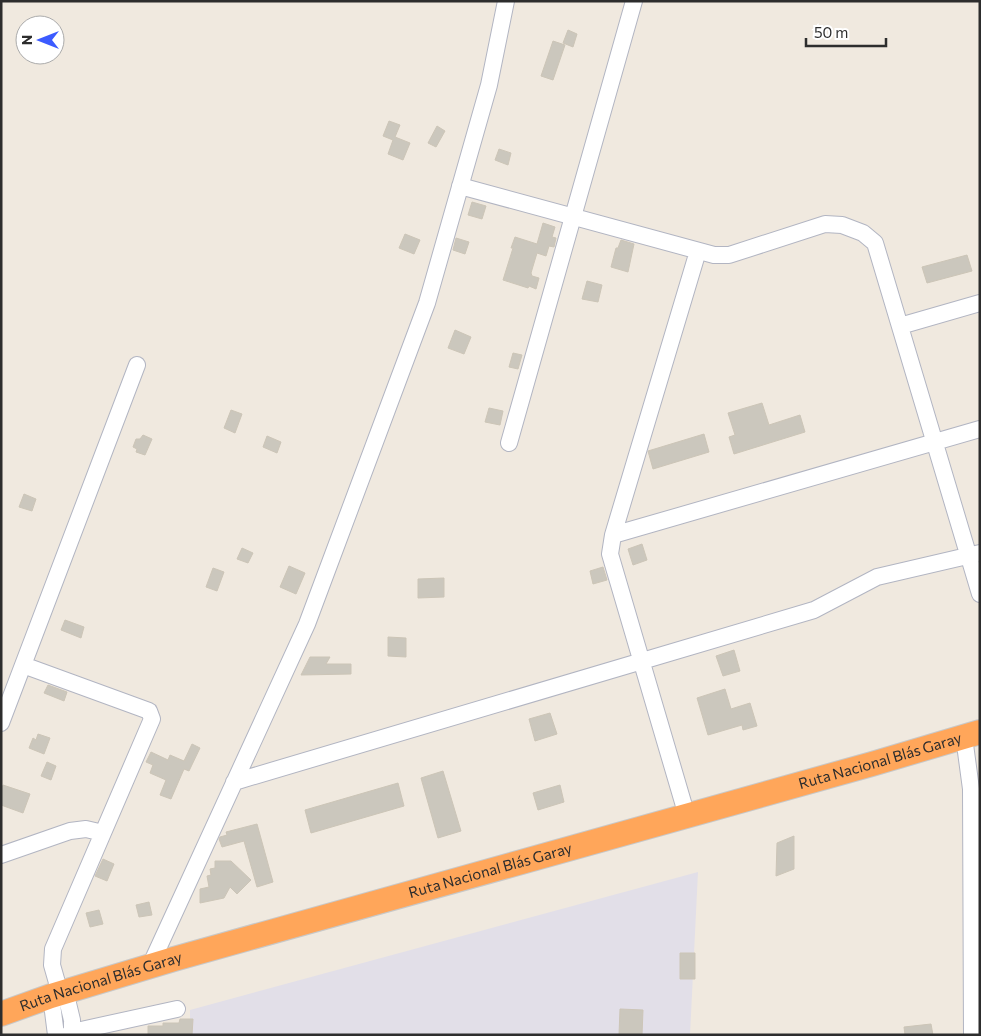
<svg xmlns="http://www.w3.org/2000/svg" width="981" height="1036" font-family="Commissioner,sans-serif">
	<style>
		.industrial { fill: #e2dfe8 }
		.building { fill: #cbc7bd; stroke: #ccc5b7 }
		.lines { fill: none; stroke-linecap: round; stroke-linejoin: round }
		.minor-casing { stroke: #b2b5c2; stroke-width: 18 }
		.highway-casing { stroke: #c8c8c8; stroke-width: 26 }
		.minor { stroke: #fff; stroke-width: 16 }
		.highway { stroke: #ffa65a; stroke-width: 24 }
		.labels { text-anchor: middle; stroke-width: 4.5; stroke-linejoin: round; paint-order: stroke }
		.street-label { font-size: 15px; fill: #2d2d2d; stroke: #fff }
	</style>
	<rect width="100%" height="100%" fill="#f0e9df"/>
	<!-- industrial -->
	<path class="industrial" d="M698 872 690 1035H190V1010Z"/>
	<!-- building -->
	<path class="building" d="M568 30 577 34 573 47 563 43Z
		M553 41 565 45 553 80 541 76Z
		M389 121 400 125 395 137 410 143 403 160 388 154 393 140 383 136Z
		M437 126 445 131 436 147 428 143Z
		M499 149 511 153 508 165 495 160Z
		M472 202 486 206 482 219 468 215Z
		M543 223 555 227 552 237 556 238 554 247 549 246 546 256 537 253 531 273 532 276 539 278 536 289 529 286 528 288 503 280 513 248H511L515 237 537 244Z
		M405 234 420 240 414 254 399 248Z
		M456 238 469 242 465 254 453 250Z
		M621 240 634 244 628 272 611 267 616 248H618Z
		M967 255 972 271 927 283 922 267Z
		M587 281 602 285 598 302 582 299Z
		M455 330 471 337 464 354 448 348Z
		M513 353 522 355 518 369 509 367Z
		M762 403 769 425 800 415 805 432 734 454 729 437 735 435 728 413Z
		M489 408 503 411 500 425 485 422Z
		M231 410 242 414 235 433 224 428Z
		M704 434 709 452 653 469 648 451Z
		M143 435 152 439 145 455 136 452 137 449 133 447 136 439H140Z
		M267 436 281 442 277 453 263 447Z
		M24 494 36 499 32 511 19 507Z
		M642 544 647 560 633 565 628 549Z
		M242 548 253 553 248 563 237 559Z
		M289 566 305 573 296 594 280 587Z
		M603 567 607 580 593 584 590 571Z
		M213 568 224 572 217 591 206 587Z
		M444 578V597L418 598V579Z
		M65 620 84 627 81 638 61 630Z
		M388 637 406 638V657L388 656Z
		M734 650 740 671 723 676 716 656Z
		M310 657H330L326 664H351V674L301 675Z
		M48 685 67 692 64 701 44 693Z
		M725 689 731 709 750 703 757 726 743 730 742 725 708 735 697 698Z
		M550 713 557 734 535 741 529 719Z
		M38 734 50 738 44 754 29 748 33 738 36 740Z
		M192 744 200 748 189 771 184 769 171 799 160 795 166 780 150 773 153 765 146 762 151 752 168 760 170 755 184 761Z
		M47 762 56 766 51 780 41 776Z
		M443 771 461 831 438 838 421 778Z
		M398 783 404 806 311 833 305 810Z
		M3 785 30 794 23 813 1 805V791Z
		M560 785 564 802 538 810 533 793Z
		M257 824 273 882 257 887 244 841 222 847 219 839 220 837 227 835 226 832Z
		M794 836V869L776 876 777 843Z
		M103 859 114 864 107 881 95 876Z
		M215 861H231L251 880 237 894 230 887 224 898 200 903V889L209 887 207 876 211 875 210 869 215 868Z
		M149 902 152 915 139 917 136 905Z
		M99 910 103 924 90 927 86 913Z
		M680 953H695V979H680Z
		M620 1009 643 1010 642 1035H619Z
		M180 1019H193L192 1035H148V1026H163V1023H179Z
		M931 1024 933 1035H905L904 1027Z"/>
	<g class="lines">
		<defs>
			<path id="minor" d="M460 186 714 255H729L825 224 842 225 863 233 875 243 980 594
				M900 326 980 303
				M509 443 634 1
				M613 535 980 429
				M23 665 149 711 152 719 53 949 52 965 60 993
				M1 723 137 365
				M964 737 971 789 972 1035
				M234 782 814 610 877 577 980 553
				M687 816 610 554 613 535 698 251
				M1 855 70 831 86 829 103 833
				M150 966 307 624 427 303 489 85 506 1
				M65 991 72 1020V1035
				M51 996 56 1035
				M68 1035 72 1032 177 1009"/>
			<g id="highway">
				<path id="s1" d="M1 1014 51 996 174 959 872 764 980 732"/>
			</g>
		</defs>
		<!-- minor casing -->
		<use href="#minor" class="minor-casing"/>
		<!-- highway casing -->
		<use href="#highway" class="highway-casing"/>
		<!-- minor -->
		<use href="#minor" class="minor"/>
		<!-- highway -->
		<use href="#highway" class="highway"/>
	</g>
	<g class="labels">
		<!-- street labels -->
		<g class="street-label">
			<text dy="5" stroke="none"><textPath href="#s1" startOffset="915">Ruta Nacional Blás Garay</textPath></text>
			<text dy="5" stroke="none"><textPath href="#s1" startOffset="510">Ruta Nacional Blás Garay</textPath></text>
			<text dy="5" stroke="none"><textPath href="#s1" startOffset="105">Ruta Nacional Blás Garay</textPath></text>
		</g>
	</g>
	<!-- border -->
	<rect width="981" height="1036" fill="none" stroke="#2d2d2d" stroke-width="5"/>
	<!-- north arrow -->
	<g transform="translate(40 40) rotate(270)"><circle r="24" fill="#ffffff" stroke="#ababab"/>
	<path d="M0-4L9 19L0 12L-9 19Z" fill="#3c5bff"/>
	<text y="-8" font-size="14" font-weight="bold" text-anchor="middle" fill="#2d2d2d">N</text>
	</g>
	<!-- scale -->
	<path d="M806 38v8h80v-8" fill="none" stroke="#2d2d2d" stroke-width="2.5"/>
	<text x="814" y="38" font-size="15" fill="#2d2d2d" stroke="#ffffff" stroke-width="4" paint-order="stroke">50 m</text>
</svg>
